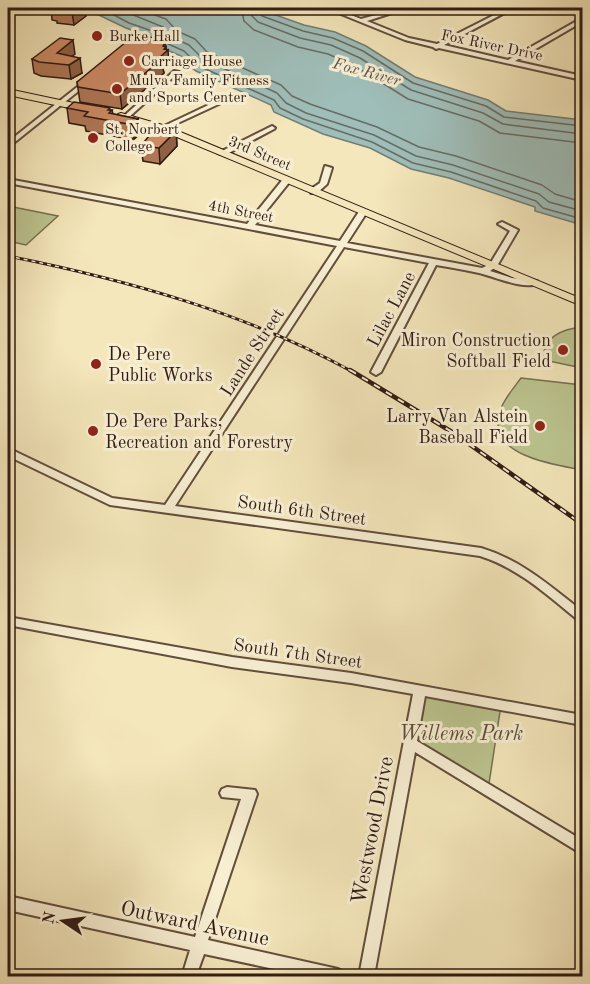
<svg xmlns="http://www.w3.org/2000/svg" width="590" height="984" font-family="'Old Standard TT',serif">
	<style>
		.green { fill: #bcc590; stroke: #767052; stroke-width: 1.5 }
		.water { fill: #9fbeb9; stroke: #737d77; stroke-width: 1.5 }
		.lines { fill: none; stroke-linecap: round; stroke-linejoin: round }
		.shore { stroke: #686c66; stroke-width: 1.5 }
		.minor-casing { stroke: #624e3d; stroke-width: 4 }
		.major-casing { stroke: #311b13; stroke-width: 2 }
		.minor { fill: #f8efd3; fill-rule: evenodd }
		.major { fill: #f4e7bb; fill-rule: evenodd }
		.rail-far1-casing { stroke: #311b13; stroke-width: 3 }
		.rail-casing { stroke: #311b13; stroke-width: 4.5 }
		.rail-far1 { stroke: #f8efd3; stroke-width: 1.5; stroke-dasharray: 4; stroke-linecap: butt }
		.rail { stroke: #f8efd3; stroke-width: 2; stroke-dasharray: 7; stroke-linecap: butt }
		.wall { fill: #af7756; stroke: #311b13; stroke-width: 1.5 }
		.shaded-wall { fill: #8e6146; stroke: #311b13; stroke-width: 1.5 }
		.building { fill: #cb8a64; stroke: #311b13; stroke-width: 1.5 }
		.poi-dot { fill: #8f2418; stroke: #f8efd3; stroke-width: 2 }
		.labels { text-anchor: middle; stroke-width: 6; stroke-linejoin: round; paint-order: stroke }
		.far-poi-label { font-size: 15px; fill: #311b13; stroke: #f8efd3; text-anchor: start }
		.far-street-label { font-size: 15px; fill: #311b13; stroke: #f8efd3 }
		.far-water-label { font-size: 16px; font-style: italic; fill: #58544d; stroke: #f8efd3 }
		.street-label { font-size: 18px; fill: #311b13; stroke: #f8efd3 }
		.poi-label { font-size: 18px; fill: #311b13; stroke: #f8efd3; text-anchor: end }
		.near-park-label { font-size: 21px; font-style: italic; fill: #5b4e38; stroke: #f8efd3 }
		.near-street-label { font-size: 21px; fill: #311b13; stroke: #f8efd3 }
	</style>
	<rect width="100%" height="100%" fill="#f4e7bb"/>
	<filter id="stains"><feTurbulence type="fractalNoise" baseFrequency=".00333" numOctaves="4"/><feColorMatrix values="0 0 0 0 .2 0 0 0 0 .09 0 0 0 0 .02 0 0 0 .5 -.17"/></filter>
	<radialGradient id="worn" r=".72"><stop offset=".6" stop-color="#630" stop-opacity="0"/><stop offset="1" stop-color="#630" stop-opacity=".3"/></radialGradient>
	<!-- green -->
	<path class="green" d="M8 206 58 216 26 245 8 241Z
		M582 327V368L544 360C541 337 563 329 582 327Z
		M521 378 582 385V470C557 465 493 457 498 419 499 405 513 389 521 378Z
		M420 690 501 705 488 790 410 743Z"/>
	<!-- water -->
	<path class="water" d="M84 8H256L304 25 335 32 366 46 415 77 488 100 506 111 582 120V225L535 211V207L449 178 411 169 370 148 323 134 274 112 271 105 196 71 182 60 181 56 160 47 156 39 126 28Z"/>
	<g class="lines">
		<!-- shore -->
		<path class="shore" d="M101 8 129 23 158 33 164 42
			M116 8 163 27 171 37 189 45 203 59 277 93 286 103 306 113 374 135 416 156 453 165 539 194 549 202 582 211
			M135 8 166 19 177 31 195 39 207 52 281 85 292 96 310 104 377 127 419 147 456 156 542 185 555 194 582 202
			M241 8 244 21 254 30 298 47 328 54 355 66 408 99 479 121 500 133 582 143
			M250 8 252 16 258 22 300 38 331 45 360 58 411 90 483 113 503 124 582 134
			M257 8 262 16 303 31 333 38 363 51 413 83 486 106 504 117 582 126
			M166 43 184 51 199 66 274 100 280 108 303 119 372 142 413 163 451 172 536 201 543 208 582 219"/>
		<defs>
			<path id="minor" d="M326 8H333L361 19 398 9V11L367 21 409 38 437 44 508 8H514L444 45 508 60 582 18V22L515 61 582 76V80L439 48 436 49 433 47 405 40Z
				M174 71 179 72 128 118H124V116Z
				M86 80 91 81 10 146 8 147V142Z
				M219 100 222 102 221 103 165 129 160 128Z
				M272 126 275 128 274 129 225 155 218 153Z
				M325 166 332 168 327 184 317 193H311V189L320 183Z
				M284 178 291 180 255 225 340 241 360 210H363L367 212 347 243 482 268 490 264 510 231 498 224 502 222 518 230 497 266 490 271 512 278 537 281 538 283C526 291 493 276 479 273 465 270 450 267 436 265L381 372 376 375 371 372 429 263 344 247 175 506 481 548C521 560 550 586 582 611V621L578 620C547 595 518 568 480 556L110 505 8 456V449L12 450 112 498 165 505 337 246 8 183V179L247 224Z
				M8 617 232 657 351 673 582 715V725L425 696 417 741 582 840V853L577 851 415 752 374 976H359L413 694 351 683 232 667 8 625Z
				M227 787 255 790 257 794 208 940 338 969 343 971 345 976H307L204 954 196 976H182L190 950 8 910V896L195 937 241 799 222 797 220 793 222 789Z"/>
			<path id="major" d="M8 89 88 106 92 109 88 112 8 95Z
				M121 113 166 126 582 299V306L160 130 118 118V114Z"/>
		</defs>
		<!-- minor casing -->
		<use href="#minor" class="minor-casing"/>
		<!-- major casing -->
		<use href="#major" class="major-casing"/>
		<!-- minor -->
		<use href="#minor" class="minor"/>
		<!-- major -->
		<use href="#major" class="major"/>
		<defs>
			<path id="rail-far1" d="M8 256C127 280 246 313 353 372"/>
			<path id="rail" d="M350 370 452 432 582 524"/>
		</defs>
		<!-- rail-far1 casing -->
		<use href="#rail-far1" class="rail-far1-casing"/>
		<!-- rail casing -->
		<use href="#rail" class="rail-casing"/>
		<!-- rail-far1 -->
		<use href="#rail-far1" class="rail-far1"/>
		<!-- rail -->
		<use href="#rail" class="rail"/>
	</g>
	<!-- wall -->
	<path class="wall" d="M51 8H85L86 16 74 25 57 23V21L52 20Z
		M153 42 165 43 169 64 163 69 164 73 122 109 80 102 77 82Z
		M75 54 72 56 82 73 71 79 41 76 34 73 32 59Z
		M67 108 110 110H112L113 114 138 119 140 134 134 139H129L86 131 85 126 69 123Z
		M176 131 177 146 160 164 143 161 141 146Z"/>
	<!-- shaded-wall -->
	<path class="shaded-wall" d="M78 8H85L86 16 74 25 72 12Z
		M73 40 75 54 62 64 57 53Z
		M165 43 167 51 168 50 169 64 163 69 164 73 122 109 120 94 159 58 163 46Z
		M12 57 14 71 9 74 8 59Z
		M80 58 82 73 71 79 69 65Z
		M138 119 140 134 134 139 133 124Z
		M176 131 177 146 160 164 159 148Z"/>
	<!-- building -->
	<path class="building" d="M57 8H78L72 12 56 9 58 8Z
		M137 33 153 38 149 41 165 43 163 46 166 47 164 49 168 50 159 58 162 59 120 94 78 87 77 82Z
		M60 38 73 40 57 53 80 58 69 65 39 62 32 59Z
		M8 46 10 47 12 57 8 59Z
		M74 102 110 108 108 110H112L109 113 138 119 133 124H128L84 116 88 112 67 108Z
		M159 128 176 131 159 148 141 146 152 132Z"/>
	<!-- markers -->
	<g class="poi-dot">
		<circle cx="97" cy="36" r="6"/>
		<circle cx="129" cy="61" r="6"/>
		<circle cx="117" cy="89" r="6"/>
		<circle cx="93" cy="138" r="6"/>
		<circle cx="563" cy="350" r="6"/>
		<circle cx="96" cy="364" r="6"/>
		<circle cx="540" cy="426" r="6"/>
		<circle cx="93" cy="431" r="6"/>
	</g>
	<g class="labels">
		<!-- far-poi labels -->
		<g class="far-poi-label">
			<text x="109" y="41">Burke Hall</text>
			<text x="141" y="66">Carriage House</text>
			<text x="129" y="85">Mulva Family Fitness<tspan x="129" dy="17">and Sports Center</tspan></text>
			<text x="105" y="134">St. Norbert<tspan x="105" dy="17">College</tspan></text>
		</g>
		<!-- far-street labels -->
		<g class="far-street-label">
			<text transform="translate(492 45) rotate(12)" y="5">Fox River Drive</text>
			<text transform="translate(260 153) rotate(23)" y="5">3rd Street</text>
			<text transform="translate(241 211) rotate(11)" y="5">4th Street</text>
		</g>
		<!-- far-water labels -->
		<g class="far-water-label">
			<text transform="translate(367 71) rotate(15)" y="6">Fox River</text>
		</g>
		<!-- street labels -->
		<g class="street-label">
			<text transform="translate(391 309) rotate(-62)" y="6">Lilac Lane</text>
			<text transform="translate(252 352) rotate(-57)" y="6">Lande Street</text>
			<text transform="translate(302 510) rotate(8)" y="6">South 6th Street</text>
			<text transform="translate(298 653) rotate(8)" y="6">South 7th Street</text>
		</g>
		<!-- poi labels -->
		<g class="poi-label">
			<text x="551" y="346">Miron Construction<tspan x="551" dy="21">Softball Field</tspan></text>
			<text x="108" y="360" text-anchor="start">De Pere<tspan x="108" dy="21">Public Works</tspan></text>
			<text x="528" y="422">Larry Van Alstein<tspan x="528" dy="21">Baseball Field</tspan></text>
			<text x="105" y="427" text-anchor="start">De Pere Parks,<tspan x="105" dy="21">Recreation and Forestry</tspan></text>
		</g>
		<!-- near-park labels -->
		<g class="near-park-label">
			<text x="461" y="740">Willems Park</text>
		</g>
		<!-- near-street labels -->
		<g class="near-street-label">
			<text transform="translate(372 830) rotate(-79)" y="7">Westwood Drive</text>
			<text transform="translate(195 923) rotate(12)" y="7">Outward Avenue</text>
		</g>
	</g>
	<!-- margin -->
	<rect width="590" height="984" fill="none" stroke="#f4e7bb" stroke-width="30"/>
	<rect x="9" y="9" width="572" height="966" fill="none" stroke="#311b13" stroke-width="3"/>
	<rect x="15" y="15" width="560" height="954" fill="none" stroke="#311b13" stroke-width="1.5"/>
	<!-- north arrow -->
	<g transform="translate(63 921) rotate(283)" stroke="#f8efd3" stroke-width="4.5" paint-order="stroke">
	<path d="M0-4.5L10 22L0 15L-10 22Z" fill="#311b13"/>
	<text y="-9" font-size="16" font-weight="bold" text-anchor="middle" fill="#311b13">N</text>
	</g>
	<rect width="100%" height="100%" filter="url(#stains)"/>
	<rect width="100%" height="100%" fill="url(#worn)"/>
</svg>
